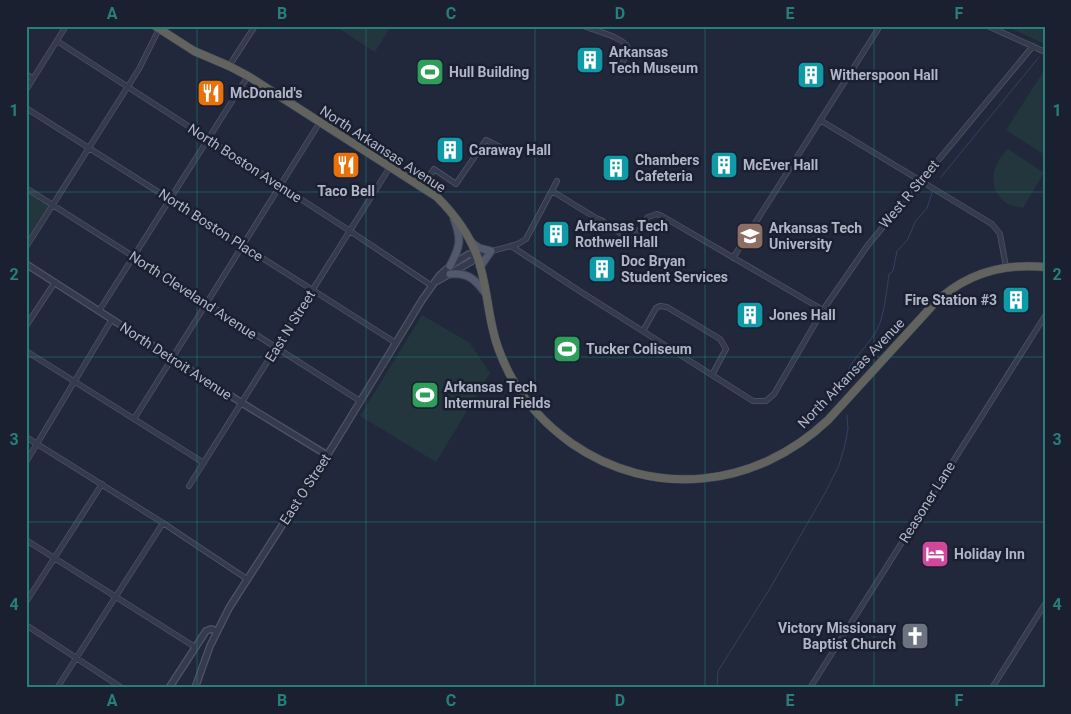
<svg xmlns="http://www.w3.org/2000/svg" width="1071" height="714" font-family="Roboto,sans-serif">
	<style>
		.green { fill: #23353d }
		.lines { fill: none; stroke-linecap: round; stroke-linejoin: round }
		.stream { stroke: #344063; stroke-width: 1 }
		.minor-casing { stroke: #505566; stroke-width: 6 }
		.tertiary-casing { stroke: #505566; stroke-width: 8 }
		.primary-casing { stroke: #3e4455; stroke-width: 9 }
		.trunk-casing { stroke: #3d4253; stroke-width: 9 }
		.minor { stroke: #353b4c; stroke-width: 4.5 }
		.tertiary { stroke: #353b4c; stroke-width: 5.5 }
		.primary { stroke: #53596c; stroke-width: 7 }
		.trunk { stroke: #62625e; stroke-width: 8 }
		.grid { fill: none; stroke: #277f7c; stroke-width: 1; stroke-opacity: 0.55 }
		.labels { text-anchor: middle; stroke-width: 5; stroke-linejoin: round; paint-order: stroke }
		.poi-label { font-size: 14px; font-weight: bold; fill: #b0b5c8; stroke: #1a2030; text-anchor: start }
		.street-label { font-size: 14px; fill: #b0b5c8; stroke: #1a2030 }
		.neatline { fill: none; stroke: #277f7c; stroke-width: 2 }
		.grid-label { font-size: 16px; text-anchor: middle; font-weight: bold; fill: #277f7c }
	</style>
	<rect width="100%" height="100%" fill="#21283c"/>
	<!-- green -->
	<path class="green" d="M335 26H391L375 52Z
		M1005 26H1045V44L1043 43Z
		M1045 69V155L1006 130Z
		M1008 149 1044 173 1023 208C1018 207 1012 206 1008 204 986 191 991 164 1008 149Z
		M26 191 50 205 26 243Z
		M422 315 470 343 490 373 436 462 360 416Z"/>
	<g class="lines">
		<!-- stream -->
		<path class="stream" d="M941 177 1039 57
			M844 391C841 362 873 347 881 320 885 306 887 289 889 274L893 271 897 251 908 239 915 222 927 208 932 193
			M717 688 718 671 769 590 825 493 839 465 845 445 848 429 847 415"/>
		<defs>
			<path id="minor" d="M584 26C596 31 624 37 629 49L619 70
				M988 26 1045 52
				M57 41 350 231 432 286
				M229 66 255 26
				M26 74 33 79
				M26 90 66 26
				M26 108 396 343
				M820 120 992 224 1000 234 1006 267
				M422 187 434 169 456 184 486 140 502 148
				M26 188 360 401
				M552 191 596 218 601 220 632 241 648 217 657 214 662 216 823 310
				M511 246 518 244 526 239 557 181
				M26 247 139 69 160 27
				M477 255 511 246 581 292 753 401H766L774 394 823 310 868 245 1033 46
				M733 258 880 26
				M99 311 248 76
				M26 326 55 282
				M643 331 656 308 660 306 667 307 720 339 726 349 712 375
				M26 351 204 463
				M134 419 320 122
				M26 437 163 523 247 579
				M26 462 112 319
				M189 486 390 167
				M26 540 195 647
				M26 602 102 484
				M26 625 122 688
				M57 688 163 523
				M810 688 1045 316
				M992 688 1045 604"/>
			<path id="tertiary" d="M26 264 242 403 327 455
				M169 688 206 631 211 629 217 631
				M195 688 210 646 229 608 333 446 422 300 439 276 450 266 469 254 477 255 472 261 437 281"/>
			<path id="primary" d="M471 242 479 248 491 251 480 267
				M450 266C460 247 462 240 454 219
				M450 274C468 272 476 280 486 294"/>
			<path id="trunk" d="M155 26 194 51 229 66 248 76 437 197C454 214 469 234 477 256 486 280 487 306 493 330 496 345 502 359 509 373 523 400 546 425 571 443 653 500 756 488 828 420L933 305C963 275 1002 263 1045 267"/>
		</defs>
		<!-- minor casing -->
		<use href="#minor" class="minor-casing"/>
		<!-- tertiary casing -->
		<use href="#tertiary" class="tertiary-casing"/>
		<!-- primary casing -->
		<use href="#primary" class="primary-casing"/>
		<!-- trunk casing -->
		<use href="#trunk" class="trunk-casing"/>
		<!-- minor -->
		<use href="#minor" class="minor"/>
		<!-- tertiary -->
		<use href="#tertiary" class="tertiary"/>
		<!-- primary -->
		<use href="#primary" class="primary"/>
		<!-- trunk -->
		<use href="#trunk" class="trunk"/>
	</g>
	<!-- grid -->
	<path class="grid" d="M197 26V688M366 26V688M535 26V688M705 26V688M874 26V688M26 192H1045M26 357H1045M26 522H1045"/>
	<!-- icons -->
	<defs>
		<symbol id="building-square" viewBox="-11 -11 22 22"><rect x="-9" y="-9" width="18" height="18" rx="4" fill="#0f9aa8" stroke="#1a2030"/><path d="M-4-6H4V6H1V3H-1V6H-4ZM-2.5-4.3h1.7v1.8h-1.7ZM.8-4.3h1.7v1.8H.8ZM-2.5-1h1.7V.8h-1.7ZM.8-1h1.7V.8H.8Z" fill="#fff"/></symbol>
		<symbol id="stadium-square" viewBox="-11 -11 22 22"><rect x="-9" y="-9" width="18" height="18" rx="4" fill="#2e9e5b" stroke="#1a2030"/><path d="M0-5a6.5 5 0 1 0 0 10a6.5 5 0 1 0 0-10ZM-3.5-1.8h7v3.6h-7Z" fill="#fff"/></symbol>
		<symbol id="restaurant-square" viewBox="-11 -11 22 22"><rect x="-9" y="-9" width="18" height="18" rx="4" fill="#e8710a" stroke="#1a2030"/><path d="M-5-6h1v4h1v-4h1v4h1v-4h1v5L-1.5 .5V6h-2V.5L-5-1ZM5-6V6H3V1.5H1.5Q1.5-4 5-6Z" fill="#fff"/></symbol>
		<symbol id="university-square" viewBox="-11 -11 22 22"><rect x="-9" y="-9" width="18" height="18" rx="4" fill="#8d6e63" stroke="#1a2030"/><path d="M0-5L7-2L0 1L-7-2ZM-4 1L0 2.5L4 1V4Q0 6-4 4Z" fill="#fff"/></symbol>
		<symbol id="hotel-square" viewBox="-11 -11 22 22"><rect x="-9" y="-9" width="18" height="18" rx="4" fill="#d1479c" stroke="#1a2030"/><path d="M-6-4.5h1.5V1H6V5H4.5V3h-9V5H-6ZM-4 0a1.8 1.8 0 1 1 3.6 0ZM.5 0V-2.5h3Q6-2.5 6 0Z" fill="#fff"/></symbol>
		<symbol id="church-square" viewBox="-11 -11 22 22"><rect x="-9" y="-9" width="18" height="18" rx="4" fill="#6b7280" stroke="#1a2030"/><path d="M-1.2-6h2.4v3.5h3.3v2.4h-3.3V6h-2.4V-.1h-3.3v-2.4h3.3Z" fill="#fff"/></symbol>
	</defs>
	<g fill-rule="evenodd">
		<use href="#building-square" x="574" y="44" width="32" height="32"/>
		<use href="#stadium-square" x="414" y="56" width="32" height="32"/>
		<use href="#building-square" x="795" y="59" width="32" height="32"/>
		<use href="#restaurant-square" x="195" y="77" width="32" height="32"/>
		<use href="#building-square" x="434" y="134" width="32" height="32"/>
		<use href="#restaurant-square" x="330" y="149" width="32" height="32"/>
		<use href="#building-square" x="708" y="149" width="32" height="32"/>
		<use href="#building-square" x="600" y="152" width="32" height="32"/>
		<use href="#building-square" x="540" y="218" width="32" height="32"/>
		<use href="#university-square" x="734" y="220" width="32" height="32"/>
		<use href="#building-square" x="586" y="253" width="32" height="32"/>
		<use href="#building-square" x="1000" y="284" width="32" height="32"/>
		<use href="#building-square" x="734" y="299" width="32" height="32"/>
		<use href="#stadium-square" x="551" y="333" width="32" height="32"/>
		<use href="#stadium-square" x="409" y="379" width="32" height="32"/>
		<use href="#hotel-square" x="919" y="538" width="32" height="32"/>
		<use href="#church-square" x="899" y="620" width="32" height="32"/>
	</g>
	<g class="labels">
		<!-- poi labels -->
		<g class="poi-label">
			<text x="609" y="57">Arkansas<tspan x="609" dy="16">Tech Museum</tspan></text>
			<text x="449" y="77">Hull Building</text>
			<text x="830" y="80">Witherspoon Hall</text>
			<text x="230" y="98">McDonald's</text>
			<text x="469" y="155">Caraway Hall</text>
			<text x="635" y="165">Chambers<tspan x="635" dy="16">Cafeteria</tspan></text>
			<text x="743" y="170">McEver Hall</text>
			<text x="346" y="196" text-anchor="middle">Taco Bell</text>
			<text x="575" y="231">Arkansas Tech<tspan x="575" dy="16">Rothwell Hall</tspan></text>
			<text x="769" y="233">Arkansas Tech<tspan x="769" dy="16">University</tspan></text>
			<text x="621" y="266">Doc Bryan<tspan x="621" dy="16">Student Services</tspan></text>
			<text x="997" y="305" text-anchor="end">Fire Station #3</text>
			<text x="769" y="320">Jones Hall</text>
			<text x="586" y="354">Tucker Coliseum</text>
			<text x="444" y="392">Arkansas Tech<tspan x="444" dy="16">Intermural Fields</tspan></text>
			<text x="954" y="559">Holiday Inn</text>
			<text x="896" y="633" text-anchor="end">Victory Missionary<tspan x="896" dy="16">Baptist Church</tspan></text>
		</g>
		<!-- street labels -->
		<g class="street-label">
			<text transform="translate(383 149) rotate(33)" y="5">North Arkansas Avenue</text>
			<text transform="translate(245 163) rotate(33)" y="5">North Boston Avenue</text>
			<text transform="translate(909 194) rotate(-50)" y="5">West R Street</text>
			<text transform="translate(211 225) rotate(33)" y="5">North Boston Place</text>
			<text transform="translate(193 295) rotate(33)" y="5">North Cleveland Avenue</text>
			<text transform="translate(290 326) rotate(-58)" y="5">East N Street</text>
			<text transform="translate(176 361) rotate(33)" y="5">North Detroit Avenue</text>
			<text transform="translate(851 373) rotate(-46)" y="5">North Arkansas Avenue</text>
			<text transform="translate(305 489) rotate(-57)" y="5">East O Street</text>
			<text transform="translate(927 502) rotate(-58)" y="5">Reasoner Lane</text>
		</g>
	</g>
	<!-- border -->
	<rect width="1071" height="714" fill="none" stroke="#1a2030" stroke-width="55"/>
	<rect x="28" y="28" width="1016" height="658" class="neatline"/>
	<g class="grid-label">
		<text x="112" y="19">A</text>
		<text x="282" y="19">B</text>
		<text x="451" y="19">C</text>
		<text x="620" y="19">D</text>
		<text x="790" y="19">E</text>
		<text x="959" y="19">F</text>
		<text x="14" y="116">1</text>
		<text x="1057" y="116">1</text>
		<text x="14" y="280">2</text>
		<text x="1057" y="280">2</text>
		<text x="14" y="445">3</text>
		<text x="1057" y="445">3</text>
		<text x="14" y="610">4</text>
		<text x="1057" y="610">4</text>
		<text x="112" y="706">A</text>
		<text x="282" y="706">B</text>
		<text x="451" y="706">C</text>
		<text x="620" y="706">D</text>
		<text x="790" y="706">E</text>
		<text x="959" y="706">F</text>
	</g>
</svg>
